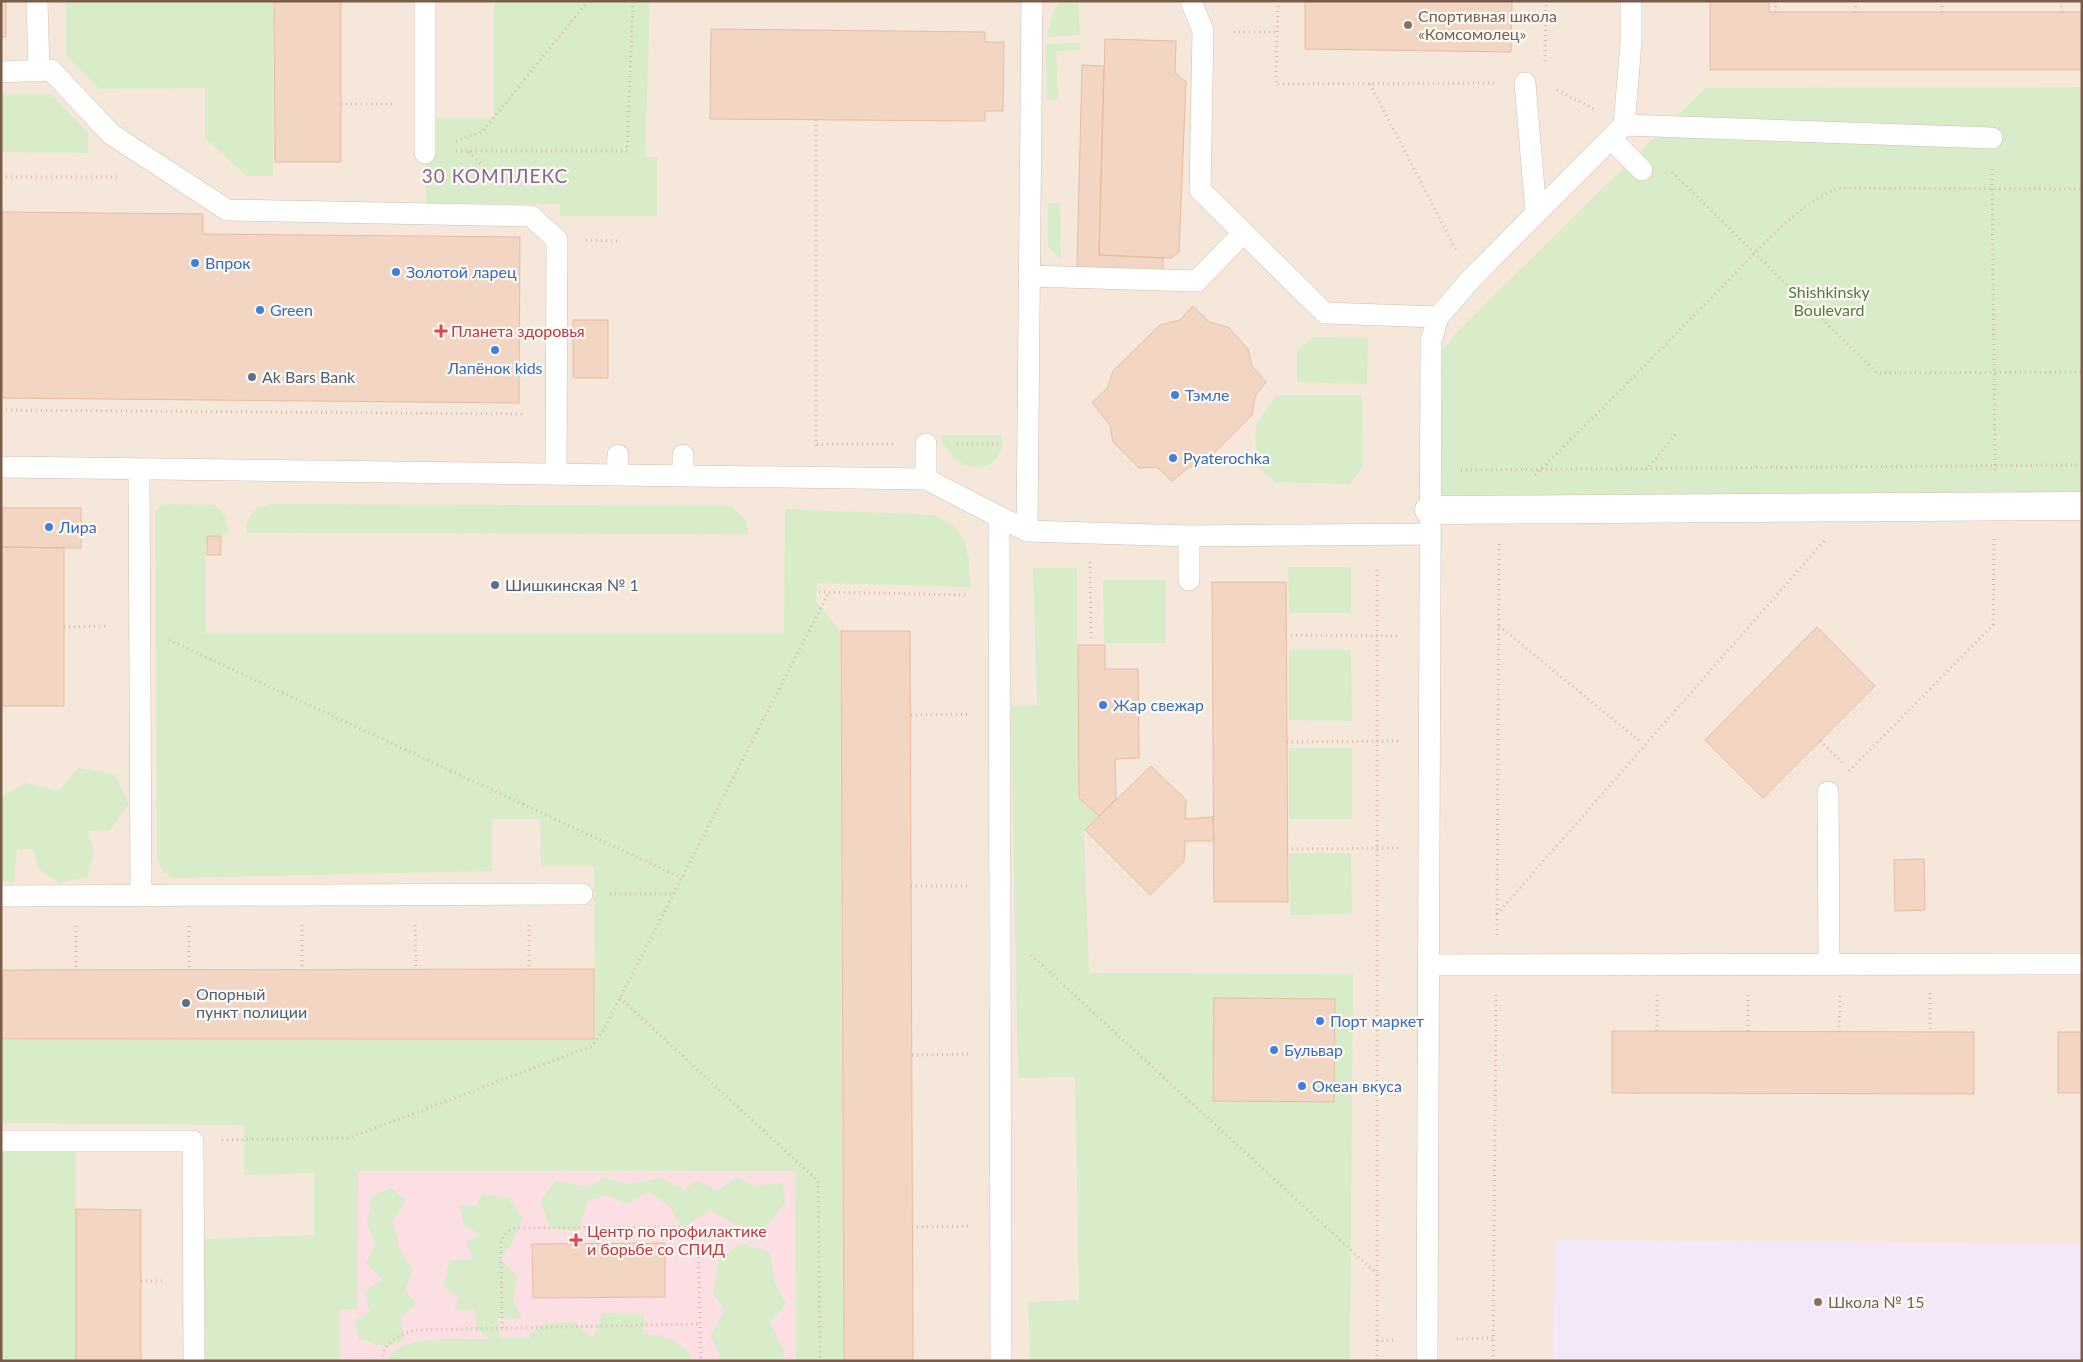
<svg xmlns="http://www.w3.org/2000/svg" width="2083" height="1362" font-family="Lato,sans-serif">
	<style>
		.residential { fill: #f5e8da }
		.education { fill: #f3e8fa }
		.medical { fill: #fbdfe3 }
		.green { fill: #d8ecc9; fill-rule: evenodd }
		.building { fill: #f3d5c3; stroke: #e6bba3 }
		.lines { fill: none; stroke-linecap: round; stroke-linejoin: round }
		.service-casing { stroke: #d1beb0; stroke-width: 22 }
		.pedestrian-casing { stroke: #d1beb0; stroke-width: 29 }
		.path { stroke: #d9b8a5; stroke-width: 3; stroke-dasharray: 1 4; stroke-linecap: butt }
		.service { stroke: #fff; stroke-width: 21 }
		.pedestrian { stroke: #fff; stroke-width: 28 }
		.education-dot { fill: #8d6e63; stroke: #fffaf3; stroke-width: 2 }
		.shop-dot { fill: #3f7fe0; stroke: #fffaf3; stroke-width: 2 }
		.health-dot { fill: #e0444e; stroke: #fffaf3; stroke-width: 2 }
		.service-dot { fill: #5c6f8a; stroke: #fffaf3; stroke-width: 2 }
		.labels { text-anchor: middle; stroke-width: 4.5; stroke-linejoin: round; paint-order: stroke }
		.education-label { font-size: 16px; fill: #785e54; stroke: #fffaf3; text-anchor: start }
		.shop-label { font-size: 16px; fill: #366cbe; stroke: #fffaf3; text-anchor: start }
		.park-label { font-size: 16px; fill: #537a41; stroke: #fffaf3 }
		.health-label { font-size: 16px; fill: #be3a42; stroke: #fffaf3; text-anchor: start }
		.service-label { font-size: 16px; fill: #4e5e75; stroke: #fffaf3; text-anchor: start }
		.quarter-label { font-size: 19px; letter-spacing: 1px; fill: #846695; stroke: #fffaf3 }
	</style>
	<rect width="100%" height="100%" fill="#fdf6ec"/>
	<!-- residential -->
	<path class="residential" d="M1 1H2082V1361H1Z"/>
	<!-- education -->
	<path class="education" d="M1555 1240 2082 1244V1361H1553Z"/>
	<!-- medical -->
	<path class="medical" d="M357 1171 795 1172V1361H341L340 1309 357 1308Z"/>
	<!-- green -->
	<path class="green" d="M66 1H273V176H247L205 138V88L99 89 66 56Z
		M494 1H650L645 157H657V216H560V204L426 203 427 118H494Z
		M1061 1H1078L1080 35 1047 37 1053 11Z
		M1080 43 1081 50 1056 51 1058 99 1047 100 1046 44Z
		M2082 87V512L1440 517V353L1457 332 1705 88Z
		M1 94H51L88 133V153L1 152Z
		M1048 203H1060L1061 260 1048 247Z
		M1314 337 1368 338 1367 384 1297 382V350Z
		M1277 395H1362L1363 466 1350 484 1275 482 1255 464 1256 424Z
		M940 435H1002C1005 482 950 474 940 435Z
		M163 504 215 505C226 513 228 522 229 535H206V634H784L785 509 934 515 956 528 964 540 969 560 970 587 817 583 816 601 840 631 843 1361H796L795 1171H358L357 1309H340V1361H202V1239L314 1235V1173L244 1175V1125L1 1123V1040L595 1039 594 866H541L540 819H492V871L174 878 163 872 157 859 155 512Z
		M272 504 731 506 746 521 748 534 246 533 247 522 255 509Z
		M1288 567H1351V613H1289Z
		M1033 568H1077L1078 797 1099 816 1084 830 1089 973 1353 974 1350 1361H1030L1028 1302 1079 1300 1075 1077 1018 1078 1011 706H1037ZM1214 998 1335 999 1334 1102 1213 1101Z
		M1103 580H1166V643H1104Z
		M1289 650H1351L1352 721 1289 720Z
		M1289 748H1352V819H1289Z
		M79 768 114 774 129 804 110 830 88 831 94 852 87 877 60 883 38 869 34 849 17 850 14 882 1 881V797L25 783 58 791Z
		M1289 853H1351L1352 914 1290 915Z
		M1 1145H76V1361H1Z
		M736 1177 753 1186 783 1183 785 1203C780 1209 775 1217 770 1223 754 1238 725 1219 711 1210L682 1228 670 1207 649 1192 626 1204 608 1195 588 1201 577 1232 550 1227 540 1201 556 1180 584 1187 606 1178 626 1184 661 1178 684 1189 696 1181 719 1190Z
		M391 1188 406 1201 393 1220 399 1248 413 1270 405 1291 417 1304 401 1317 404 1340 386 1347 359 1339 354 1321 370 1312 364 1292 382 1279 366 1263 375 1243 367 1224 372 1195Z
		M482 1194 508 1198 523 1217 513 1241 501 1259 517 1277 513 1301 522 1318 497 1319 501 1338H530V1334L544 1323 574 1322 590 1336H594L602 1313 644 1314 645 1327 642 1334C661 1334 675 1338 689 1352L691 1361H387C399 1331 464 1341 491 1339L478 1331 474 1310H454L459 1296 443 1286 450 1260H473L466 1242 480 1234 464 1226 459 1206H476Z
		M742 1244 770 1252 775 1283 786 1304 770 1322 785 1354 780 1361H718L720 1355 710 1336 725 1311 713 1294 719 1259Z"/>
	<!-- building -->
	<path class="building" d="M1 1H6V37H1Z
		M274 1H341V162H275Z
		M1305 1H1512L1511 52 1305 49Z
		M1710 1H1769V12H2082V70H1710Z
		M711 29 985 32V42H1004L1003 111H985V121L710 119Z
		M1105 39 1176 41 1175 73 1186 82 1179 252 1172 258 1099 255Z
		M1082 65 1104 66 1099 255 1163 258V270L1077 267Z
		M1 212 203 214V234L520 237 519 403 1 398Z
		M1193 306 1209 322 1228 327 1248 349 1252 366 1266 382 1255 396 1252 415 1204 463 1188 468 1172 481 1157 467 1139 468 1113 442 1110 425 1092 402 1107 389 1113 371 1160 325 1180 320Z
		M573 320H608V378H573Z
		M1 508H81V548L1 547Z
		M207 536H221V555H207Z
		M1 547 64 548V706H1Z
		M1212 582H1286L1288 902H1214Z
		M1817 627 1875 686 1763 798 1705 740Z
		M841 631H910L913 1361H844Z
		M1078 645H1105V669H1138L1139 758 1115 759 1116 799 1099 816 1079 798Z
		M1151 766 1186 800 1185 819 1213 817 1214 839 1210 841H1185L1184 861 1150 895 1085 830Z
		M1924 859 1925 910 1895 911 1894 860Z
		M594 969V1039H1V970Z
		M1214 998 1335 999 1334 1102 1213 1101Z
		M1612 1031 1974 1032V1094L1612 1093Z
		M2058 1032H2082V1093H2058Z
		M76 1209 141 1210V1361H76Z
		M665 1243V1297L533 1298 532 1244Z"/>
	<g class="lines">
		<defs>
			<path id="service" d="M37 1 39 71
				M425 1V153
				M1191 1 1203 31 1200 190 1325 313 1438 317
				M1 72 51 70 111 134 227 210 531 216 557 240 556 474
				M1525 83 1536 212
				M1624 125 1992 138
				M1611 139 1642 170
				M1029 276 1197 281 1243 233
				M1 467 926 479 1027 531 1189 536 1430 534
				M139 469 141 895
				M617 475 618 455
				M683 476V455
				M926 479V444
				M999 516 1001 1361
				M1027 531 1032 1
				M1189 580V536
				M1828 792 1829 964
				M1 896 582 894
				M1429 965 2082 964
				M1 1141H193L194 1361
				M1427 1361 1431 341 1438 317 1471 279 1624 125 1631 43V1"/>
			<path id="pedestrian" d="M1429 510 2082 506"/>
		</defs>
		<!-- service casing -->
		<use href="#service" class="service-casing"/>
		<!-- pedestrian casing -->
		<use href="#pedestrian" class="pedestrian-casing"/>
		<!-- path -->
		<path class="path" d="M1278 1 1276 84 1494 83
			M1942 1V12
			M2061 1 2062 12
			M1775 12 1776 1
			M1855 12 1856 1
			M1234 32H1277
			M1545 61 1546 1
			M1370 84 1457 252
			M1557 90 1596 110
			M341 104H395
			M816 120V448
			M456 141 482 132 588 1
			M456 151H627L633 1
			M469 152 501 185
			M1992 169 1995 473
			M1672 172 1877 373 2082 372
			M1 177H120
			M586 240 618 241
			M1 410 525 414
			M817 444H896
			M957 444H998
			M1461 470 2082 465
			M1646 470 1676 434
			M1535 475C1597 414 1658 352 1719 290 1752 257 1796 204 1839 188L2082 189
			M1090 562 1091 640
			M819 592 969 595
			M1499 626 1641 742
			M64 627 109 626
			M1286 635 1401 636
			M169 640 682 878
			M911 715 970 714
			M1820 741 1845 765
			M1287 742 1399 741
			M1849 771 1993 625 1994 539
			M1287 849 1399 848
			M911 886H971
			M610 894H673
			M1497 914 1824 541
			M302 925V969
			M415 925 416 970
			M529 925V969
			M76 926V970
			M189 926V970
			M1497 935 1499 541
			M1031 955 1377 1274
			M1930 993V1032
			M1657 995V1031
			M1748 995V1032
			M620 998 818 1181 820 1361
			M1839 1032 1840 995
			M912 1055 971 1054
			M222 1140 349 1138 592 1046 604 1029 829 592
			M912 1227 972 1226
			M141 1281H163
			M502 1328 501 1245C502 1235 507 1231 516 1228L679 1227 693 1234 698 1245 701 1361
			M1457 1339 1493 1338
			M1377 1341 1396 1340
			M382 1361C382 1343 401 1333 416 1330L700 1324
			M1377 1361V566
			M1493 1361 1496 994"/>
		<!-- service -->
		<use href="#service" class="service"/>
		<!-- pedestrian -->
		<use href="#pedestrian" class="pedestrian"/>
	</g>
	<!-- markers -->
	<g class="education-dot">
		<circle cx="1408" cy="25" r="5"/>
		<circle cx="1818" cy="1302" r="5"/>
	</g>
	<g class="shop-dot">
		<circle cx="195" cy="263" r="5"/>
		<circle cx="396" cy="272" r="5"/>
		<circle cx="260" cy="310" r="5"/>
		<circle cx="495" cy="350" r="5"/>
		<circle cx="1175" cy="395" r="5"/>
		<circle cx="1173" cy="458" r="5"/>
		<circle cx="49" cy="527" r="5"/>
		<circle cx="1103" cy="705" r="5"/>
		<circle cx="1320" cy="1021" r="5"/>
		<circle cx="1274" cy="1050" r="5"/>
		<circle cx="1302" cy="1086" r="5"/>
	</g>
	<g class="health-dot">
		<path d="M438.5 323.5h5v5h5v5h-5v5h-5v-5h-5v-5h5z"/>
		<path d="M573.5 1232.5h5v5h5v5h-5v5h-5v-5h-5v-5h5z"/>
	</g>
	<g class="service-dot">
		<circle cx="252" cy="377" r="5"/>
		<circle cx="495" cy="585" r="5"/>
		<circle cx="186" cy="1003" r="5"/>
	</g>
	<g class="labels">
		<!-- education labels -->
		<g class="education-label">
			<text x="1418" y="22">Спортивная школа<tspan x="1418" dy="18">«Комсомолец»</tspan></text>
			<text x="1828" y="1308">Школа № 15</text>
		</g>
		<!-- shop labels -->
		<g class="shop-label">
			<text x="205" y="269">Впрок</text>
			<text x="406" y="278">Золотой ларец</text>
			<text x="270" y="316">Green</text>
			<text x="495" y="374" text-anchor="middle">Лапёнок kids</text>
			<text x="1185" y="401">Тэмле</text>
			<text x="1183" y="464">Pyaterochka</text>
			<text x="59" y="533">Лира</text>
			<text x="1113" y="711">Жар свежар</text>
			<text x="1330" y="1027">Порт маркет</text>
			<text x="1284" y="1056">Бульвар</text>
			<text x="1312" y="1092">Океан вкуса</text>
		</g>
		<!-- park labels -->
		<g class="park-label">
			<text x="1829" y="298">Shishkinsky<tspan x="1829" dy="18">Boulevard</tspan></text>
		</g>
		<!-- health labels -->
		<g class="health-label">
			<text x="451" y="337">Планета здоровья</text>
			<text x="587" y="1237">Центр по профилактике<tspan x="587" dy="18">и борьбе со СПИД</tspan></text>
		</g>
		<!-- service labels -->
		<g class="service-label">
			<text x="262" y="383">Ak Bars Bank</text>
			<text x="505" y="591">Шишкинская № 1</text>
			<text x="196" y="1000">Опорный<tspan x="196" dy="18">пункт полиции</tspan></text>
		</g>
		<!-- quarter labels -->
		<g class="quarter-label">
			<text x="495" y="183">30 КОМПЛЕКС</text>
		</g>
	</g>
	<!-- border -->
	<rect width="2083" height="1362" fill="none" stroke="#7a5c4d" stroke-width="5"/>
</svg>
